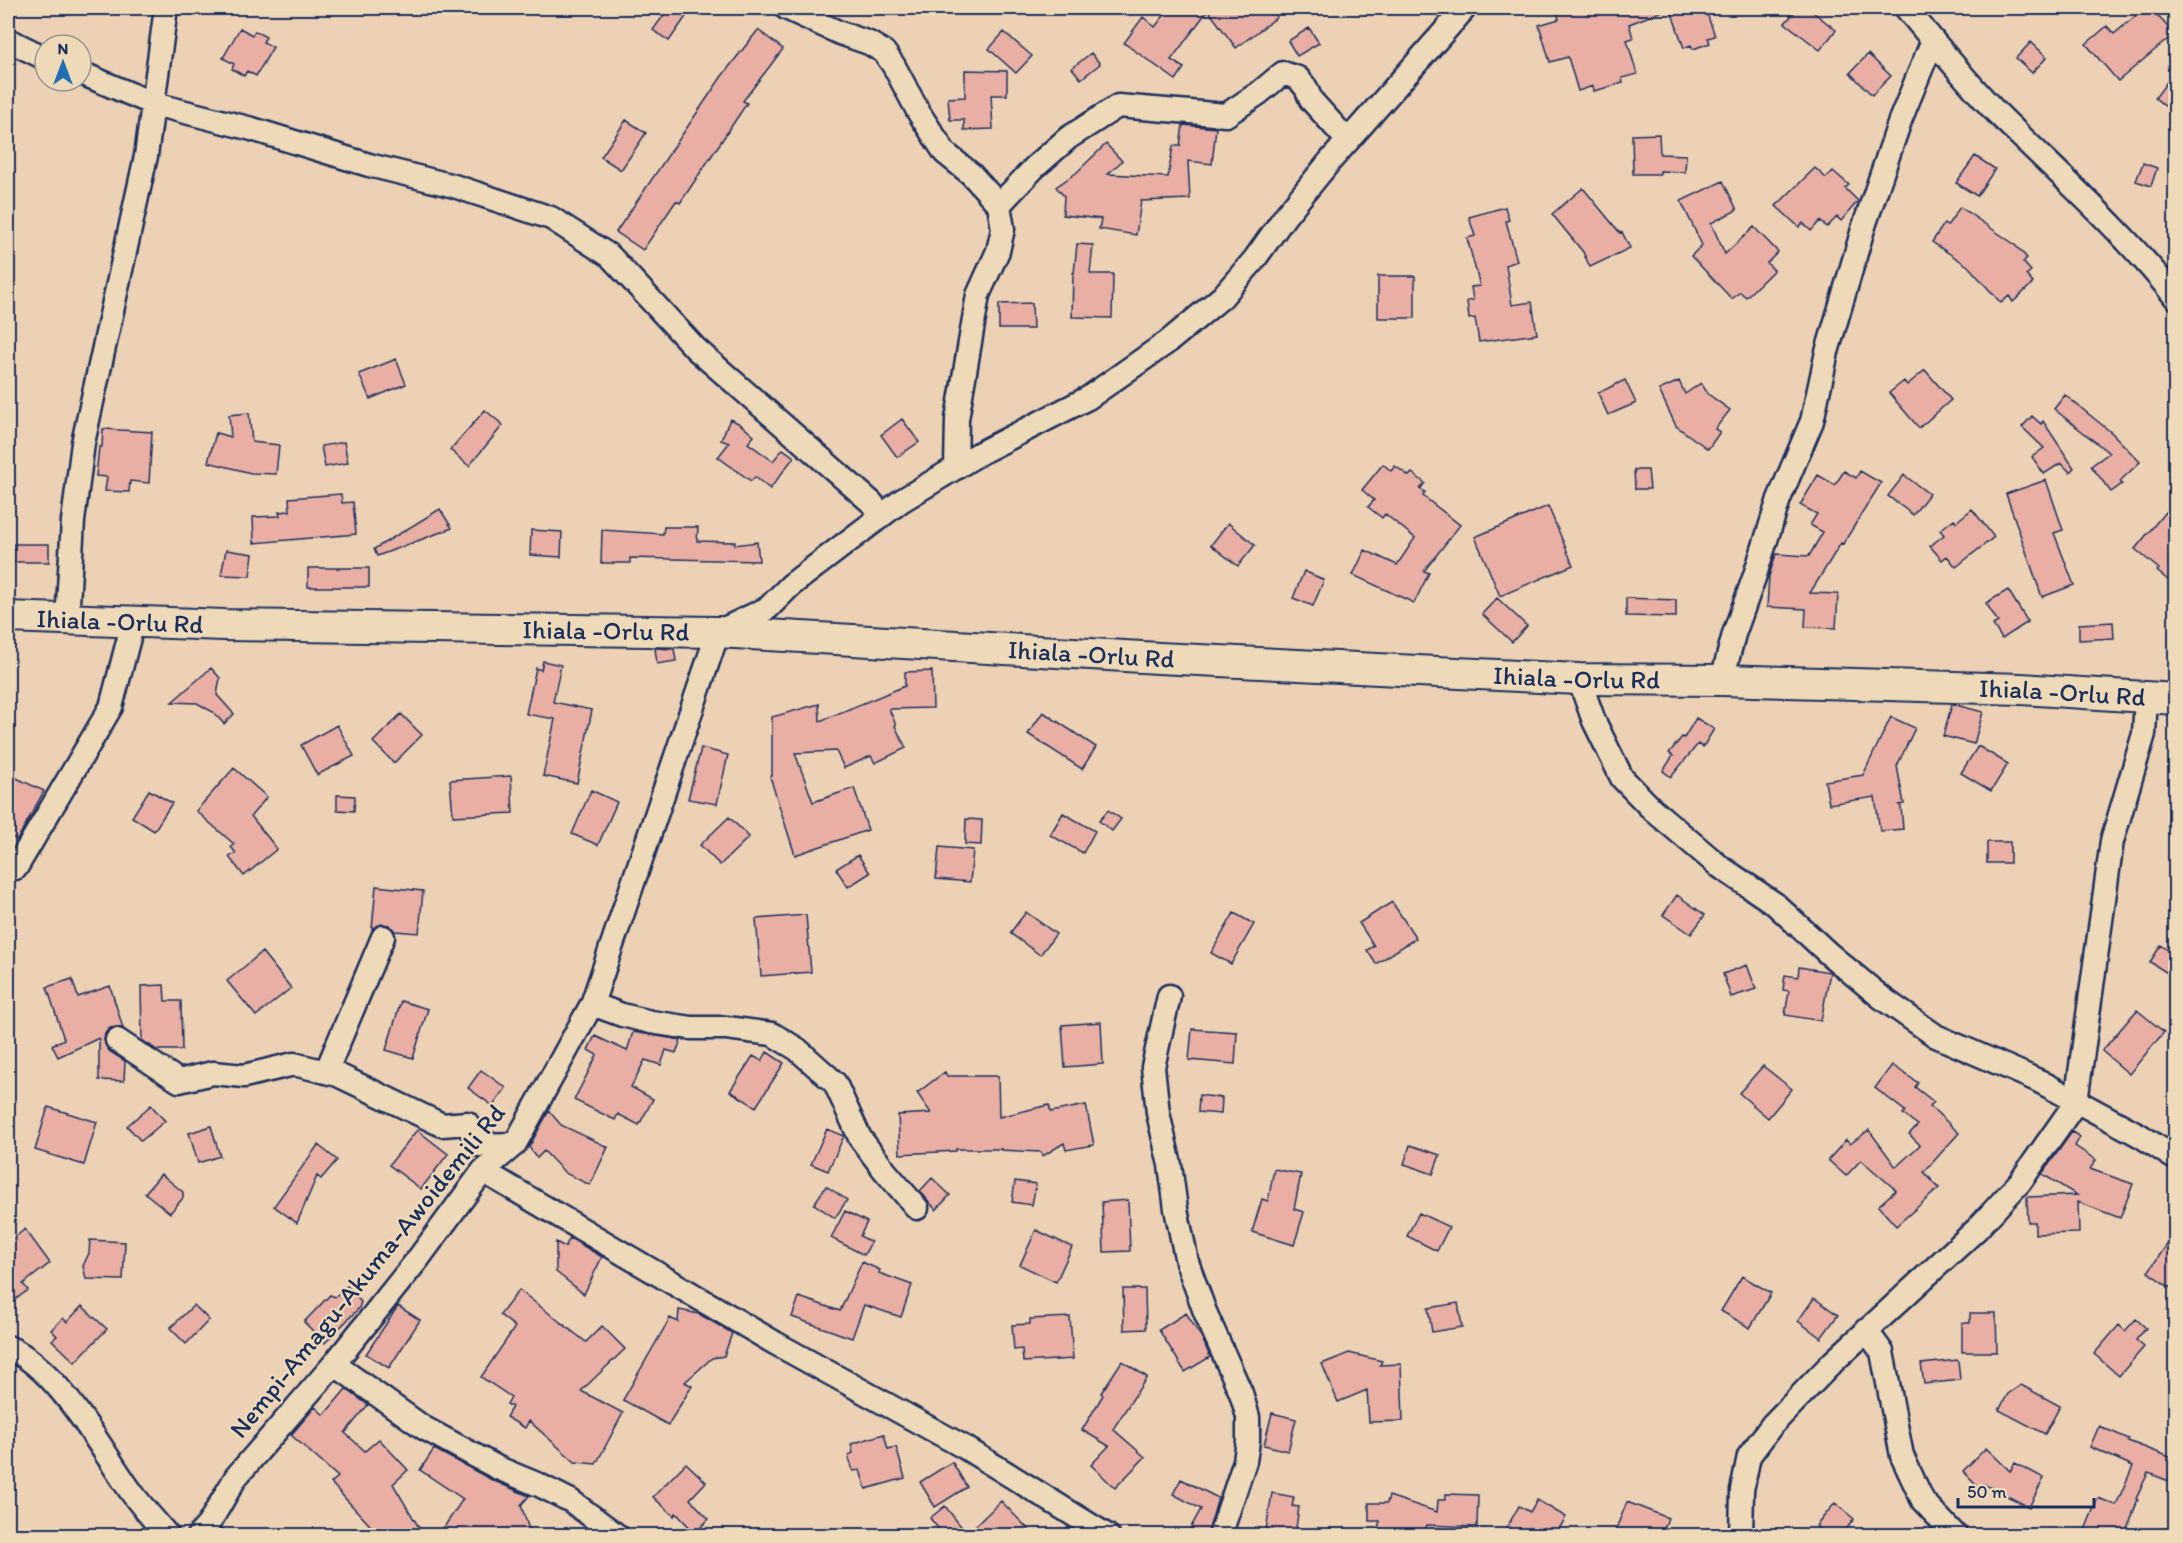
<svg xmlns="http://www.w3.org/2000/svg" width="2183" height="1543" font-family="Itim,sans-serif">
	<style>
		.building { fill: #e9afa4; stroke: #1b2f5e; stroke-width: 1.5 }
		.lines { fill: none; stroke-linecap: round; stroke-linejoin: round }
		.minor-casing { stroke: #1b2f5e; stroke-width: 27 }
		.major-casing { stroke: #1b2f5e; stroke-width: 34 }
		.minor { stroke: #eedab8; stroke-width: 22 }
		.major { stroke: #eedab8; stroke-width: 30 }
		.labels { text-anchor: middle; stroke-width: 4.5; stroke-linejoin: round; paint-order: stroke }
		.street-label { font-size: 26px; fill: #1b2f5e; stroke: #eedab8 }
	</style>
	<rect width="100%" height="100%" fill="#edd1b4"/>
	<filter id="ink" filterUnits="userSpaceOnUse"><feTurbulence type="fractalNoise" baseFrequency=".0167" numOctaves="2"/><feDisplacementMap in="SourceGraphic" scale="12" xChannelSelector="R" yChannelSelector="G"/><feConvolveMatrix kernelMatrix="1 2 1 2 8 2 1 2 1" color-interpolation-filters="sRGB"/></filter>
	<g filter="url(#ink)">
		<!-- building -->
		<path class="building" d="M669 8H692L669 41 653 30Z
			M1170 8H1270L1277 17 1236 48 1208 10 1171 60 1184 68 1176 80 1124 43 1143 17 1155 27Z
			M1556 8H1668V9L1629 24 1633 38 1627 40 1637 74 1622 78 1623 83 1594 91 1593 86 1578 91 1568 57 1550 62 1539 25 1559 19Z
			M1670 8H1705L1715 36 1708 38 1710 43 1693 49 1691 45 1684 48Z
			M1798 8H1808L1836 30 1820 50 1785 23Z
			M2145 8H2151L2174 34 2118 81 2086 44 2107 26 2114 34Z
			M240 28 252 35 255 31 266 37 263 42 273 47 256 76 247 71 244 76 232 69 234 64 223 58Z
			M1309 28 1319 43 1297 56 1288 41Z
			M758 30 783 49 743 101 747 103 680 203 676 201 643 250 616 232 722 76Z
			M1004 32 1032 56 1016 73 989 49Z
			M2031 42 2047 57 2032 73 2016 58Z
			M1091 53 1100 64 1081 79 1072 68Z
			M1868 54 1891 76 1872 95 1850 73Z
			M965 70 1007 71V95H991L993 129 964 130V120H950L948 98 965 97Z
			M2175 71V114L2155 98Z
			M626 120 646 133 621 170 601 157Z
			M1183 125 1216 128 1212 164 1188 161 1190 199 1141 201 1136 235 1099 229 1101 219 1063 215 1064 196 1056 187 1076 173 1106 144 1122 161 1108 174 1168 177 1173 146H1180Z
			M1659 134 1660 154 1686 155 1685 172 1660 171V174H1633L1632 135Z
			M1975 156 1995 169 1977 196 1956 183Z
			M2143 163 2157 168 2151 186 2136 181Z
			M1815 168 1826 178 1833 171 1849 185 1845 188 1858 201 1841 221 1837 217 1827 227 1820 221 1811 231 1803 223 1799 227 1776 206Z
			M1723 181 1737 210 1711 223 1725 254 1754 227 1778 252 1767 263 1774 270 1746 297 1740 292 1732 299 1691 256 1702 245 1681 201Z
			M1583 188 1620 233 1622 232 1630 248 1590 267 1583 252 1552 214Z
			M1505 207 1509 220 1506 221 1517 261 1506 265 1512 305 1532 302 1537 334 1479 342 1475 318 1469 319 1467 301 1473 300 1471 287 1480 286 1467 238 1475 236 1469 217Z
			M1960 207 2014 244 2027 258 2023 262 2031 271 2026 275 2033 283 2013 302 2009 296 2001 303 1968 266 1932 242 1944 224 1947 226Z
			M1077 244 1093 245 1090 274H1113L1112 318 1072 317 1073 273H1074Z
			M1378 276H1415V318H1378Z
			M1032 303 1033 329H999V304Z
			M396 359 406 384 370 399 359 374Z
			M1925 370 1951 400 1919 428 1889 393 1904 381 1907 385Z
			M1625 380 1636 403 1608 415 1598 393Z
			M1679 381 1685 394 1701 383 1708 394 1730 410 1715 429 1720 432 1708 449 1676 426 1659 390Z
			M2065 395 2112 433 2140 462 2120 481 2122 484 2111 492 2091 466 2109 453 2054 409Z
			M485 410 503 425 469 466 450 450Z
			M249 413 252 442 279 445 276 474 251 473 208 462 216 433 231 437 229 415Z
			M2032 416 2041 424 2043 421 2074 468 2070 472 2061 463 2044 474 2032 457 2044 448 2022 427Z
			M730 419 740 424 754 436 748 443 773 461 783 449 794 457 770 489 755 477 751 481 718 457 729 443 721 440Z
			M902 419 919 442 897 457 881 435Z
			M103 429 152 432 149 483 130 481 129 492 105 491 107 477 96 476 99 447H102Z
			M344 442 348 463 325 467 321 446Z
			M1383 464 1391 471 1395 466 1409 476 1412 473 1425 483 1420 489 1425 492 1423 496 1460 525 1424 571 1429 573 1414 603 1353 575 1365 550 1397 565 1415 538 1385 514 1382 518 1368 507 1374 500 1362 490Z
			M1634 470H1648L1650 489H1635Z
			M1844 471 1856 478 1860 471 1881 483 1843 544 1841 543 1810 593 1838 594 1836 628 1805 627 1806 609 1767 607 1769 576 1776 554 1809 556 1823 532 1810 525 1817 514 1800 505 1818 475 1835 485Z
			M1904 475 1929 494 1913 515 1888 496Z
			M2046 480 2063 530 2054 533 2074 585 2042 597 2006 494Z
			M341 494 342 503 353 502 356 534 254 543 253 517 280 516 279 512 290 511 289 498Z
			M1548 506 1573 565 1500 596 1475 537Z
			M440 509 452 528 377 556 374 549Z
			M1972 509 1994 537 1956 567 1947 556 1942 560 1930 546 1944 535 1940 530 1954 519 1956 522Z
			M2165 512 2175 520V586L2157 571 2159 569 2135 549Z
			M1228 523 1255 545 1238 566 1211 545Z
			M664 527H698L697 541 735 542V545L757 542 759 561 630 558V563H601L602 530 663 534Z
			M531 530 562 532 561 557 530 555Z
			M13 544H49V562H13Z
			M226 550 253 554 250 576 221 575Z
			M308 568H369V587H308Z
			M1304 571 1324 580 1313 606 1293 598Z
			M2008 590 2028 622 2002 639 1993 625 1998 622 1986 603Z
			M1497 598 1527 626 1512 642 1482 614Z
			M1626 598 1676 600V617L1626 616Z
			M2113 622 2114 638 2079 640V624Z
			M655 648 674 649 676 661 657 664Z
			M543 661 561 665 553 702 592 710 577 783 543 776 555 719 526 714 536 668 541 670Z
			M211 668 220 678 217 695 234 714 224 724 213 712 197 703 172 702Z
			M932 671 933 708 889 709 896 725 895 726 906 748 875 763 871 756 844 768 836 751 795 753 813 802 854 788 868 830 795 855 770 777 772 776V717L819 704 820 721 905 686V672Z
			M1952 704 1983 712 1974 744 1943 736Z
			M1043 712 1096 747 1082 769 1028 734Z
			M401 714 422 735 394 763 373 742Z
			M1891 717 1915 728 1897 766 1904 804 1899 805 1901 807 1903 829 1880 831 1875 797 1829 804 1825 781 1863 775Z
			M1696 718 1714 729 1703 747 1698 744 1671 777 1663 771 1673 756 1669 753 1682 737 1684 738Z
			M337 725 354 756 317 775 301 745Z
			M1978 746 2008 764 1991 791 1961 773Z
			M701 748 728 755 717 804 688 799Z
			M234 768 267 797 251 816 277 849 244 876 229 857 236 853 231 847 234 844 196 811Z
			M8 774 44 791 17 840 8 835Z
			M511 776 513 813 453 816 450 780Z
			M149 790 172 803 154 831 132 817Z
			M591 790 617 802 598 845 572 834Z
			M337 795 355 796 354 811 337 810Z
			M1108 810 1121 819 1112 831 1099 821Z
			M1063 813 1095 831 1083 853 1050 835Z
			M729 817 749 837 720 865 700 845Z
			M966 819 982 820 981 845 965 844Z
			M1987 842H2010V863H1987Z
			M939 847 973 850 970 882 936 879Z
			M858 855 870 873 848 887 836 869Z
			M376 886 423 891 419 933 395 931 389 925 382 924 372 929Z
			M1677 895 1705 915 1691 934 1663 915Z
			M1392 902 1416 938 1376 964 1367 950 1374 946 1359 923Z
			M1026 912 1056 934 1040 955 1010 933Z
			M1234 913 1254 924 1231 964 1211 953Z
			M806 915 811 972 761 976 756 919Z
			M2161 945 2175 955V978L2150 962Z
			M262 952 291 988 256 1016 227 981Z
			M1747 965 1756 989 1731 997 1723 974Z
			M1799 967 1830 972 1821 1021 1785 1015 1789 991 1783 990 1785 975 1798 977Z
			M72 979 78 997 110 986 123 1028 117 1027 110 1028 105 1033 104 1040 109 1051 125 1061 124 1081 99 1080V1038L58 1057 52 1045 64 1039 47 987Z
			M164 985 165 1001H181L182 1050H157L142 1040 141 986Z
			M401 1001 428 1009 413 1058 386 1050Z
			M2137 1010 2164 1032 2129 1074 2102 1051Z
			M1101 1022 1103 1064 1065 1067 1062 1025Z
			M1192 1029 1237 1032 1235 1064 1189 1060Z
			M633 1032 681 1040 676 1053 666 1050 661 1065 645 1060 631 1087 653 1099 639 1125 618 1114 615 1120 574 1100 597 1055 588 1050 595 1036 627 1051Z
			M767 1052 784 1063 756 1107 730 1091 753 1056 762 1061Z
			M1892 1065 1918 1083 1915 1087 1934 1102 1930 1106 1959 1133 1924 1172 1939 1188 1896 1226 1878 1206 1896 1190 1861 1160 1846 1176 1828 1160 1846 1140 1850 1144 1869 1130 1896 1167 1920 1145 1909 1134 1918 1125 1903 1114 1905 1111 1875 1088Z
			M1763 1066 1792 1089 1768 1118 1739 1093Z
			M481 1070 506 1088 493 1106 468 1088Z
			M945 1072 947 1076H998L999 1117 1049 1105 1051 1112 1086 1105 1094 1145 1066 1150 1064 1143 1043 1156 1041 1152 1001 1150V1149H956V1151L900 1154 898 1115 931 1113 917 1093Z
			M1199 1095 1222 1098 1221 1114 1198 1112Z
			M151 1105 165 1121 141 1141 127 1126Z
			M48 1107 97 1122 84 1165 35 1150Z
			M549 1111 561 1125 608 1147 590 1185 565 1173 544 1151 537 1158 529 1147Z
			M211 1126 220 1156 198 1163 189 1133Z
			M827 1129 844 1136 828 1171 811 1164Z
			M417 1130 448 1154 421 1189 389 1165Z
			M2072 1132 2080 1137 2075 1146 2096 1160 2090 1169 2133 1184 2120 1218 2078 1202 2079 1233 2035 1234V1222H2028L2027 1197 2077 1195 2042 1174Z
			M318 1145 337 1160 321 1179 317 1176 297 1223 274 1206Z
			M1410 1145 1440 1155 1433 1174 1404 1164Z
			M1274 1169 1301 1174 1294 1209 1304 1212 1294 1245 1252 1232 1262 1199 1268 1201Z
			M161 1174 183 1192V1198L170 1213 145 1193Z
			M932 1178 950 1195 936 1210 920 1191Z
			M1015 1181 1036 1184 1032 1205 1012 1202Z
			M826 1186 847 1200 835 1218 814 1204Z
			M1128 1200 1130 1251 1104 1252 1102 1202Z
			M845 1211 867 1222 860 1236 871 1242 864 1255 831 1238Z
			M1419 1213 1449 1227 1437 1251 1407 1236Z
			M25 1229 50 1263 23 1284 28 1290 16 1299 11 1293 8 1296V1243Z
			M1036 1230 1072 1247 1056 1282 1020 1265Z
			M2175 1233V1291L2148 1272Z
			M570 1238 602 1257 584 1294 556 1272V1242L565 1247Z
			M90 1240 125 1242 123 1280 86 1279 83 1266 89 1253Z
			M862 1262 880 1270 879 1273 912 1285 901 1317 864 1305 852 1338 792 1317 799 1297 840 1311Z
			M1742 1276 1771 1293 1750 1328 1721 1311Z
			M347 1286 361 1302 359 1308 325 1343 304 1322 330 1295 335 1297Z
			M1123 1289H1145L1146 1329 1124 1330Z
			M519 1290 586 1342 602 1326 625 1349 581 1391 623 1413 596 1464 575 1462 529 1421 525 1428 506 1417 512 1407 507 1404 511 1397 481 1377 515 1327 500 1315Z
			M1814 1298 1838 1315 1821 1338 1798 1321Z
			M1458 1303 1462 1327 1432 1332 1428 1308Z
			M194 1305 209 1320 186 1344 170 1328Z
			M82 1306 107 1329 75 1362 52 1340 57 1336 51 1330 63 1318 67 1322Z
			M398 1306 420 1320 389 1368 366 1354Z
			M679 1310 699 1314 732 1333 724 1356 712 1358 685 1382 692 1386 668 1425 623 1400 670 1318 678 1322Z
			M1186 1313 1202 1338 1210 1357 1185 1372 1159 1330Z
			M1970 1313H1996L1997 1352H1962V1323H1970Z
			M1070 1317 1073 1359 1023 1362 1022 1349 1014 1350 1012 1325 1030 1324V1319Z
			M2136 1319 2146 1328 2136 1340 2144 1347 2119 1376 2094 1354 2119 1325 2125 1331Z
			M1349 1353 1382 1361 1380 1365 1401 1364 1403 1421 1369 1422 1367 1390 1338 1402 1322 1364Z
			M1958 1360 1960 1380 1924 1384 1921 1364Z
			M1122 1361 1147 1377 1113 1429 1145 1457 1115 1488 1091 1465 1109 1446 1082 1430 1103 1395 1101 1393Z
			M2021 1385 2060 1406 2045 1434 1999 1410 2008 1394Z
			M346 1389 368 1405 345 1433 365 1451 379 1439 408 1470 393 1484 424 1536H380L331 1483 338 1477 291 1435 315 1407 324 1415Z
			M1272 1413 1296 1419 1288 1451 1264 1445Z
			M2099 1426 2129 1439 2128 1441 2175 1459 2169 1481 2148 1473 2136 1499 2138 1500 2124 1536H2100L2085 1530 2098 1498 2116 1505 2133 1466 2090 1447Z
			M884 1434 888 1449 896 1447 905 1478 866 1489 860 1470 853 1471 848 1455 853 1453 851 1444Z
			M1986 1448 2010 1471 2015 1463 2044 1478 2029 1507 1983 1484 1980 1488 1963 1471Z
			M434 1449 492 1480 529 1496 521 1505 531 1536H438L463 1499 420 1470Z
			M952 1462 967 1487 935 1507 920 1482Z
			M686 1463 706 1482 690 1499 709 1519 695 1533 676 1513 674 1516 653 1497Z
			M1181 1479 1218 1498 1207 1536H1186L1201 1509 1173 1494Z
			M1272 1493 1294 1497 1292 1506 1299 1507 1295 1535 1266 1530Z
			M1446 1494 1478 1495 1477 1527 1427 1525 1423 1536H1376L1380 1521H1369V1503H1387L1389 1496 1437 1512 1438 1500H1445Z
			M1537 1500 1566 1517 1555 1536H1518L1506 1529 1519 1506 1530 1512Z
			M1001 1501 1035 1536H944L930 1518 945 1506 967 1534Z
			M1627 1502 1668 1518 1661 1536H1613Z
			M1835 1503 1854 1519 1841 1536H1828L1816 1526Z"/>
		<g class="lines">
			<defs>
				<path id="minor" d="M786 8 840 33 869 43 884 52 894 66 919 113 945 153 971 174 999 205 1003 229 998 251 978 295 957 419 956 468
					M1906 8C1934 42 1962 76 1992 108 2054 170 2121 228 2176 298
					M8 40 45 58
					M81 73 154 104 252 129 369 165 454 186 551 218 610 256 696 349 872 503 881 515
					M999 205 1035 167 1068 138 1118 106 1226 115 1259 93 1283 73 1298 78 1306 88 1311 100 1348 141
					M67 621 73 521 83 443 146 156 166 8
					M1579 679 1594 721 1622 778 1652 809 1719 866 1775 904 1829 954 1882 998 1936 1036 2039 1081 2141 1136 2176 1159
					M1722 680 1734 634 1754 578 1779 499 1812 421 1827 352 1863 229 1901 118 1933 40
					M8 865 16 868 111 707 133 622
					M1169 996 1153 1067 1158 1113 1170 1165 1176 1209 1187 1262 1205 1312 1241 1393 1248 1417V1441L1245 1461 1220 1536
					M592 1004 622 1015 651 1022 691 1028H727L772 1034 797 1049 835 1083 860 1138 885 1171 917 1208
					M117 1040 179 1081 213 1073 244 1076 294 1064 338 1075 442 1125 467 1123 479 1145 515 1144
					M326 1072 383 937
					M483 1171 775 1343 964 1447 1108 1536
					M1866 1330 1882 1352 1902 1456 1923 1501 1956 1536
					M8 1347C61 1371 99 1447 132 1493 143 1508 156 1522 168 1536
					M334 1364 424 1428 498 1468 539 1485 571 1501 618 1536
					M198 1536 208 1525 236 1477 334 1364 418 1259 483 1171 515 1144 592 1004 718 632 768 608 791 585 901 501 980 453 1088 398 1169 341 1222 297 1254 260 1286 215 1330 161 1465 8
					M1741 1536 1742 1490 1749 1456 1772 1425 1834 1361 1977 1229 2020 1182 2076 1102 2112 841 2144 734 2146 697"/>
				<g id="major">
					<path id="s1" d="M8 617 224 625 718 632 1159 658 1579 679 1722 680 2021 689 2176 699"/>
				</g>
			</defs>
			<!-- minor casing -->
			<use href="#minor" class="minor-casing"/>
			<!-- major casing -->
			<use href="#major" class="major-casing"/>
			<!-- minor -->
			<use href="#minor" class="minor"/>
			<!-- major -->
			<use href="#major" class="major"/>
		</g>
	</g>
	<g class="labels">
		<!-- street labels -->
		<g class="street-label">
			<text dy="9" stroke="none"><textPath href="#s1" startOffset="112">Ihiala -Orlu Rd</textPath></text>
			<text dy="9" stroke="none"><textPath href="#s1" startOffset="598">Ihiala -Orlu Rd</textPath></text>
			<text dy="9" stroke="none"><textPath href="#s1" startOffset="1084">Ihiala -Orlu Rd</textPath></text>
			<text dy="9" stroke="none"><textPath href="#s1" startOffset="1570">Ihiala -Orlu Rd</textPath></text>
			<text dy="9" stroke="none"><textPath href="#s1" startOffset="2056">Ihiala -Orlu Rd</textPath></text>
			<text transform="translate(367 1271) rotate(-51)" y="9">Nempi-Amagu-Akuma-Awoidemili Rd</text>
		</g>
	</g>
	<!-- margin -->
	<rect width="2183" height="1543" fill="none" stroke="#eedab8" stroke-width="30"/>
	<rect x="15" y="15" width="2153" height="1513" fill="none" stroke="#1b2f5e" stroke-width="2" filter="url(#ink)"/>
	<!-- north arrow -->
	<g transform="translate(63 63)"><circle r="28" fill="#eedab8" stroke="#9a9694" stroke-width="1.5"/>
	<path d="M0-4.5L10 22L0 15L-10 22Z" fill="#1f6fb2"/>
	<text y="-9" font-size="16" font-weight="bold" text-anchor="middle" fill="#1b2f5e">N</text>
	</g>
	<!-- scale -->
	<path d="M1958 1498v9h136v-9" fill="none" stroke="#1b2f5e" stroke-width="3"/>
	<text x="1967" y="1498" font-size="18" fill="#1b2f5e" stroke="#eedab8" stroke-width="4.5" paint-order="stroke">50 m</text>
</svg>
